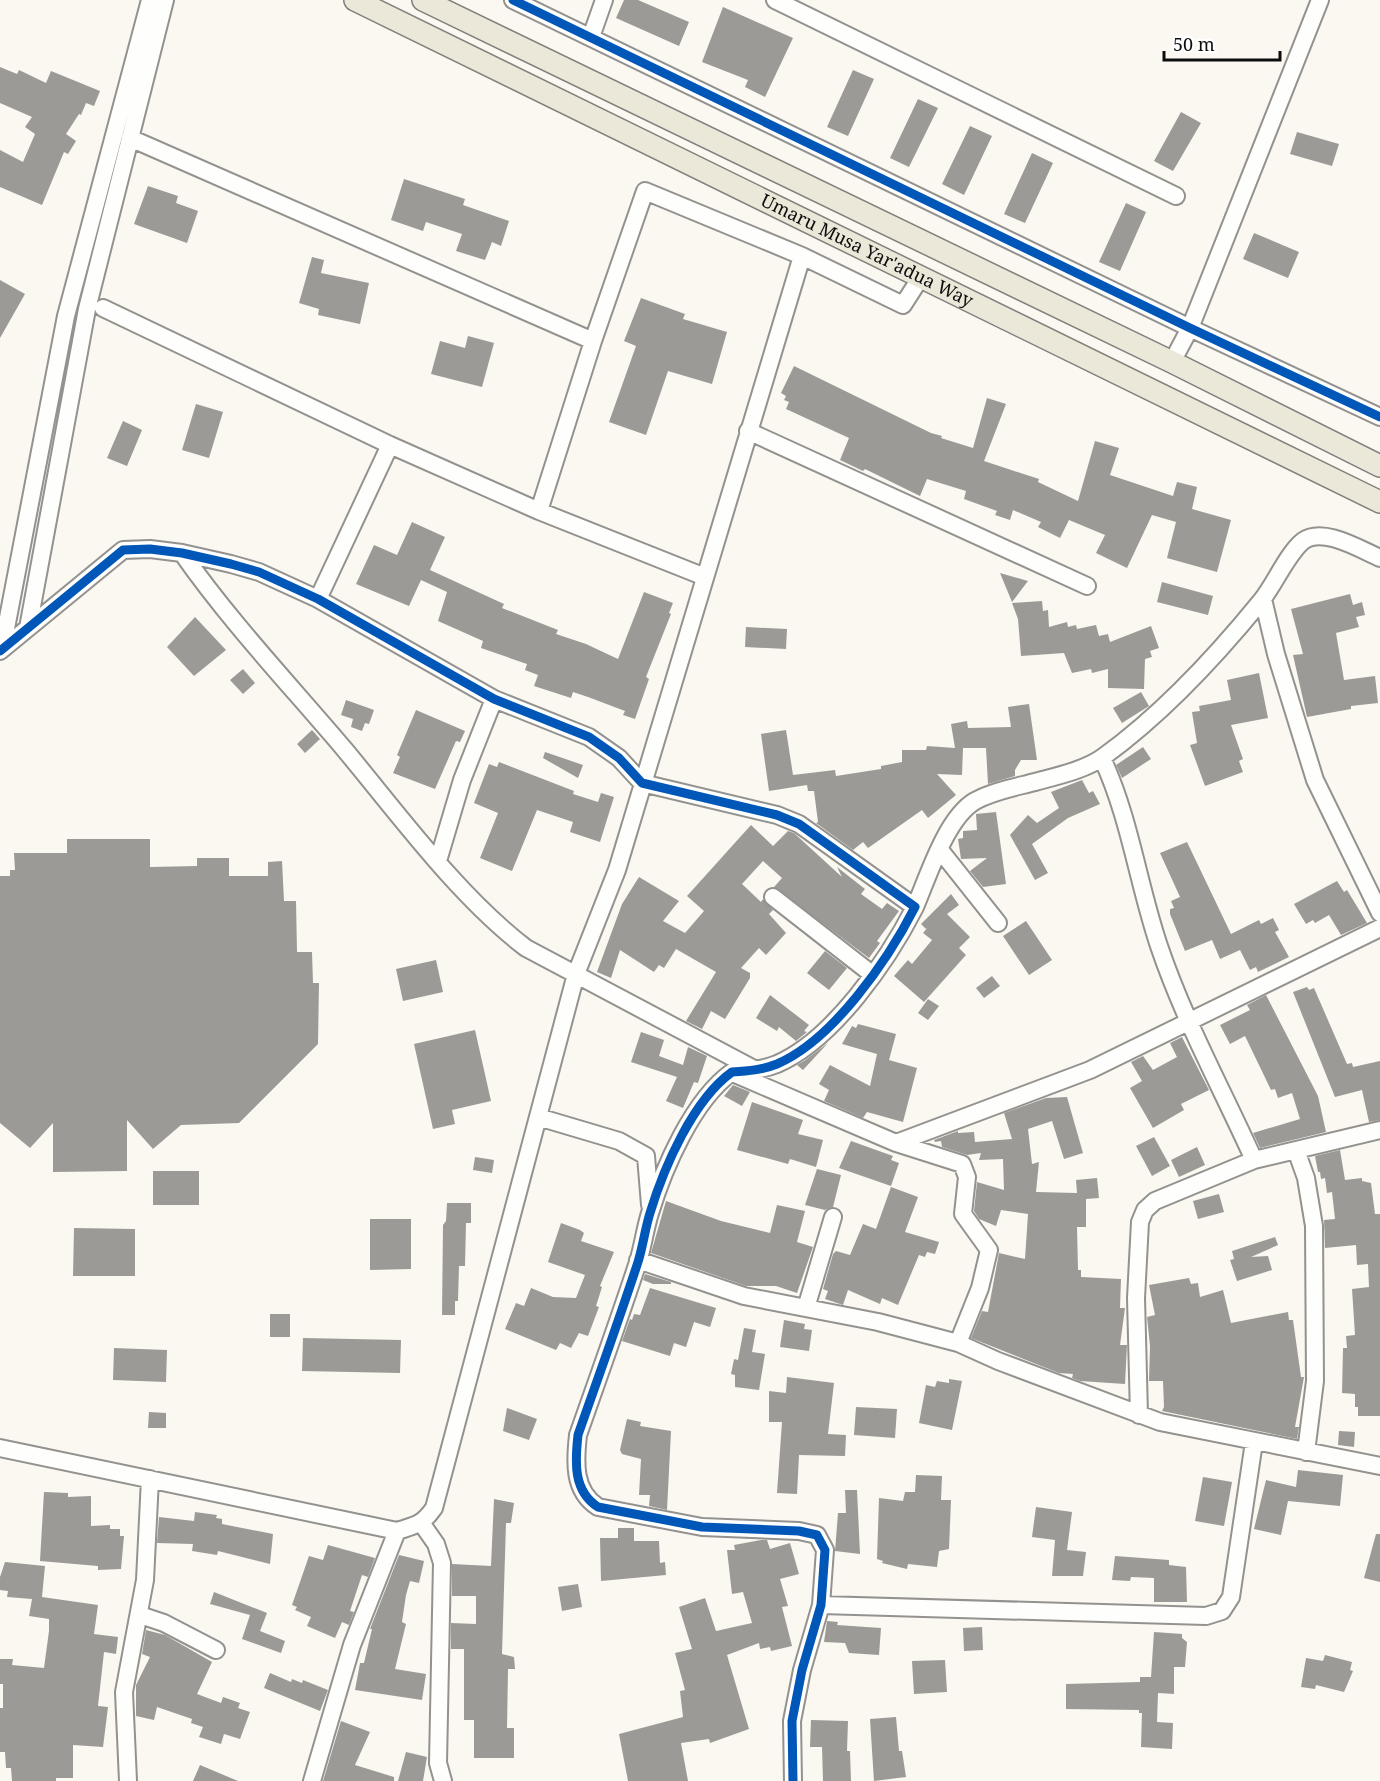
<svg xmlns="http://www.w3.org/2000/svg" width="1380" height="1781" font-family="'Noto Serif',serif">
	<style>
		.building { fill: #9c9a96 }
		.lines { fill: none; stroke-linecap: round; stroke-linejoin: round }
		.minor-casing { stroke: #93928f; stroke-width: 20 }
		.major-casing { stroke: #80807c; stroke-width: 24 }
		.minor { stroke: #fefefd; stroke-width: 16 }
		.major { stroke: #ebe8d9; stroke-width: 21 }
		.cycleway-casing { stroke: #fff; stroke-width: 13 }
		.cycleway { stroke: #0057b8; stroke-width: 9 }
		.labels { text-anchor: middle; stroke-width: 6; stroke-linejoin: round; paint-order: stroke }
		.street-label { font-size: 18px; fill: #0c0c0c; stroke: #fff }
	</style>
	<rect width="100%" height="100%" fill="#faf8f0"/>
	<!-- building -->
	<path class="building" d="M624 0H638L689 22 679 46 616 18Z
		M723 7 793 38 765 97 745 87 748 80 702 62Z
		M0 67 17 74 19 70 46 83 51 71 100 91 94 106 86 103 81 115 79 114 66 134 76 141 68 154 64 152 42 205 0 187V150L23 162 35 134 25 127 32 117 0 103Z
		M853 70 874 79 848 136 827 127Z
		M918 99 938 108 909 167 890 158Z
		M1181 112 1201 123 1173 171 1154 161Z
		M970 126 992 136 964 195 942 184Z
		M1297 132 1339 144 1332 166 1290 154Z
		M1032 153 1053 163 1025 223 1004 214Z
		M404 179 465 199 463 205 509 221 501 246 492 242 485 260 456 251 462 234 426 222 423 231 391 220Z
		M148 186 178 196 176 203 198 211 187 243 134 224Z
		M1126 203 1146 212 1120 271 1099 262Z
		M1254 233 1299 252 1288 278 1243 259Z
		M312 257 324 260 321 273 369 283 360 324 318 315 319 309 299 303Z
		M0 280 25 294 0 338Z
		M641 298 685 314 683 319 727 332 712 384 668 371 646 435 609 422 636 346 624 341Z
		M468 336 494 343 482 387 431 374 440 341 465 348Z
		M794 366 931 433 942 436 941 438 973 448 987 398 1006 404 984 461 1039 479 1038 482 1078 501 1095 441 1119 448 1110 475 1173 496 1177 482 1197 487 1192 509 1231 520 1217 572 1167 558 1176 522 1152 515 1127 568 1096 553 1105 535 1069 520 1060 538 1038 527 1041 522 1013 510 1010 520 995 515 997 511 964 499 966 491 927 479 920 496 865 469 863 471 840 460 849 438 786 409 789 402 784 400 786 396 781 393Z
		M196 404 223 412 209 458 182 450Z
		M123 421 142 430 127 466 107 458Z
		M412 522 445 537 430 570 504 604 502 608 558 630 556 634 586 644 618 659 644 592 673 603 669 613 671 614 646 677 649 679 635 719 623 715 625 711 588 697 573 692 571 698 534 686 538 675 525 670 527 664 481 648 483 641 438 621 447 592 421 580 409 606 356 584 374 545 397 555Z
		M1000 573 1028 581 1012 602Z
		M1162 582 1213 596 1208 615 1157 602Z
		M1350 594 1353 605 1362 602 1365 615 1356 617 1359 627 1336 633 1344 680 1375 676 1378 703 1351 706V709L1307 717 1293 655 1303 654 1291 609Z
		M1042 601 1043 611 1048 610 1049 627 1067 622 1068 627 1076 625 1077 629 1096 625 1099 636 1108 634 1110 642 1151 626 1159 648 1150 651 1152 657 1145 659 1144 689 1108 688V669L1092 673 1091 669 1072 673 1064 653 1021 656 1018 619 1012 603Z
		M195 617 226 650 194 676 167 647Z
		M746 627 787 629 786 649 745 647Z
		M243 669 255 683 243 694 230 680Z
		M1259 673 1268 718 1231 725 1243 759 1239 761 1243 772 1205 786 1190 745 1197 743 1192 712 1200 711 1199 706 1231 700 1227 680Z
		M1141 692 1149 706 1122 723 1113 708Z
		M346 700 374 710 369 724 365 723 362 731 351 727 353 719 341 715Z
		M1029 704 1037 760H1021L1015 770V776L988 784 986 748H963L962 775 937 774 956 795 928 818 922 810 868 848 863 842 853 850 816 823 818 822 814 791H808L807 785 769 791 761 734 786 730 793 775 835 770 836 776 881 769V766L902 762V750H926L927 746 955 748 951 724 967 721 968 728 1011 727 1008 707Z
		M416 710 465 731 460 742 456 741 435 789 393 773 400 757 397 755Z
		M312 730 320 739 305 753 297 744Z
		M1143 747 1151 759 1122 778 1116 765Z
		M545 752 583 765 578 778 543 758Z
		M499 762 574 791 573 794 598 802 601 793 614 797 600 842 570 832 573 822 537 810 512 871 480 858 498 813 474 803 489 764 497 767Z
		M1082 780 1089 793 1093 791 1100 804 1068 818 1032 844 1048 873 1035 880 1010 835 1028 815 1037 823 1059 808 1051 792Z
		M996 812 1006 884 983 887 970 871 987 858 961 859 958 839 963 838V831L977 830 976 814Z
		M751 825 773 846 788 831 794 833 842 877 837 867 865 889 861 894 882 909 887 903 899 911 877 941 880 943 869 958 774 887 782 878 763 861 742 884 761 902 763 899 773 910 769 914 786 933 766 955 759 948 741 968 750 973V978L725 1019 711 1011 702 1029 686 1021 716 972 676 949 664 968 659 965 654 972 620 950 611 978 597 972 622 904 639 877 679 901 663 921 685 933 704 911 687 896Z
		M67 839H150V867L197 866V858H229V876H268V862L282 861 284 901H296L297 952H312L313 983H319L318 1044 239 1123 181 1125 153 1149 127 1120V1171L53 1172V1123L30 1148 0 1123V876H10V870H15L14 853H67Z
		M1187 842 1231 934 1259 920 1261 924 1273 918 1279 930 1275 932 1289 957 1258 972 1256 967 1250 970 1240 950 1220 959 1212 940 1185 951 1170 914V909L1174 908 1171 901 1180 897 1160 853Z
		M1337 881 1344 892 1347 890 1367 923 1341 935 1329 915 1315 923 1313 920 1306 924 1294 904Z
		M951 894 959 905 947 914 970 937 959 948 966 955 924 1002 894 976 908 960 912 964 932 940 923 933 928 927 926 929 921 924Z
		M1026 921 1052 960 1029 975 1003 936Z
		M825 951 847 968 829 990 807 973Z
		M436 960 443 992 403 1001 396 969Z
		M992 976 1000 986 984 998 976 988Z
		M1307 987 1309 990 1314 988 1347 1064 1352 1063 1353 1067 1380 1061V1120L1369 1122 1362 1090 1335 1097 1293 992Z
		M770 995 809 1025 804 1031 807 1032 796 1041 779 1027 777 1031 756 1018Z
		M1266 995 1318 1096 1326 1132 1260 1148 1253 1133 1300 1119 1292 1093 1278 1098 1275 1089 1271 1090 1245 1036 1230 1044 1220 1025 1250 1010 1247 1005Z
		M928 999 939 1006 928 1020 918 1013Z
		M858 1024 896 1034 889 1060 917 1068 903 1122 867 1112 863 1118 824 1101 829 1090 819 1084 830 1065 870 1086 877 1054 842 1044 852 1026 856 1028Z
		M475 1030 491 1101 452 1110 455 1124 433 1129 414 1044Z
		M641 1032 664 1040 659 1056 683 1065 688 1047 707 1056 698 1083 694 1082 683 1108 666 1101 677 1077 631 1062Z
		M1182 1037 1209 1090 1181 1104 1184 1110 1153 1128 1130 1088 1142 1081 1131 1062 1143 1056 1153 1070 1177 1057 1170 1043Z
		M828 1043 803 1070 797 1065 804 1061Z
		M733 1085 750 1092 742 1106 724 1096Z
		M1067 1097 1083 1153 1064 1159 1052 1121 1028 1129 1032 1164 1039 1162 1036 1192 1077 1193 1076 1180 1097 1178 1099 1198 1086 1199V1227H1077L1078 1270H1081V1277L1121 1279 1120 1308H1125L1120 1345H1127L1125 1384 1080 1381 1072 1378 1073 1374 1059 1373 971 1338 982 1311 988 1312 999 1253 1025 1259 1028 1214 1001 1210 996 1226 979 1219 974 1211 977 1182 1004 1190 1003 1159 979 1160 981 1153 967 1155 942 1147 941 1141 935 1142 934 1140 958 1131V1133L974 1132 975 1142 1012 1139 1004 1113 1046 1098Z
		M752 1102 803 1120 798 1134 823 1140 816 1167 790 1159 788 1164 737 1150Z
		M1154 1137 1170 1166 1152 1176 1136 1146Z
		M851 1141 893 1156 891 1160 899 1163 891 1186 839 1168Z
		M1197 1147 1205 1165 1179 1177 1171 1160Z
		M1340 1150 1345 1180 1362 1178V1181L1371 1183 1375 1214H1380V1416H1358V1407H1355V1394L1342 1393 1343 1348H1347L1346 1336 1355 1335 1352 1289 1369 1287 1368 1264 1357 1265 1356 1245 1325 1248 1324 1220 1335 1219 1332 1192 1327 1193 1325 1178 1321 1179 1320 1172H1318L1315 1156Z
		M475 1157 494 1160 492 1173 473 1170Z
		M817 1169 841 1175 833 1207 825 1210 805 1205Z
		M153 1171H199V1205H153Z
		M891 1187 918 1197 905 1232 939 1242 935 1254 927 1252 925 1257 919 1255 898 1305 882 1298 880 1304 848 1290 843 1305 825 1299 828 1291 823 1289 833 1254 836 1251 850 1255 863 1224 876 1229Z
		M1219 1194 1224 1212 1198 1219 1193 1201Z
		M666 1201 721 1221 770 1233 777 1205 805 1211 797 1242 813 1247 797 1293 776 1286H746L651 1253Z
		M447 1203H471V1223H466L465 1266H459L458 1301H455V1315H442L443 1225 446 1221Z
		M370 1219H411V1269L370 1270Z
		M561 1223 580 1230 584 1233 581 1241 614 1252 600 1286 602 1287 596 1306 599 1307 588 1336 579 1333 571 1348 560 1343 556 1350 505 1329 516 1303 524 1306 531 1288 553 1297 576 1298 585 1275 548 1262Z
		M74 1228 135 1229V1276H73Z
		M1275 1237 1278 1245 1251 1257 1268 1256 1272 1270 1237 1281 1230 1260 1234 1259 1232 1251Z
		M645 1274 671 1282V1284H653L643 1280Z
		M1189 1278 1191 1284 1198 1283 1200 1297 1223 1290 1231 1323 1288 1312 1289 1320H1293L1301 1377H1304L1295 1427H1299L1297 1439 1162 1411 1164 1407 1163 1381H1149L1150 1346 1147 1317 1155 1315 1149 1285Z
		M650 1288 716 1308 710 1327 694 1322 686 1347 674 1343 670 1356 622 1341 630 1319 632 1320 634 1314 640 1315Z
		M270 1314H290V1337H270Z
		M784 1320 805 1324 804 1329 812 1330 809 1351 780 1347Z
		M744 1328 756 1330 752 1352 765 1354 759 1390 735 1387V1375L731 1374 734 1359 738 1360Z
		M303 1338 401 1340 400 1373 302 1371Z
		M114 1348 167 1350 166 1382 113 1380Z
		M787 1377 834 1383 828 1434 846 1435 845 1456 799 1455 797 1494 777 1493 782 1422H769V1391L786 1393Z
		M949 1379 962 1381 952 1430 919 1423 926 1385 935 1387 937 1381 949 1383Z
		M856 1407 897 1409 895 1438 854 1435Z
		M507 1408 537 1419 529 1440 503 1431Z
		M149 1412 166 1413V1428H148Z
		M627 1419 641 1422 640 1426 671 1431 667 1510 649 1506 650 1495H639L641 1459 622 1454 620 1450Z
		M1339 1431 1355 1432 1354 1447 1338 1445Z
		M1298 1470 1343 1475 1340 1506 1288 1501 1281 1535 1254 1529 1266 1480 1296 1487Z
		M916 1475 942 1476 941 1500H951L949 1549 939 1551 937 1567 908 1564 907 1569 882 1563 883 1561 877 1559 879 1498 903 1501 905 1492H915Z
		M1203 1477 1232 1482 1224 1526 1195 1521Z
		M845 1490H857L860 1554 835 1551 838 1513H846Z
		M44 1492 68 1493V1497L91 1496V1526L110 1525V1529H120V1536H124L121 1569 98 1570V1566L40 1561Z
		M494 1499 514 1503 511 1523H506L502 1654 514 1657 515 1669H508L507 1728H514V1758H474V1720H464V1649H451V1623L476 1624V1596H452V1564L491 1566Z
		M1036 1507 1072 1512 1067 1550 1086 1552 1083 1576H1052L1055 1540 1032 1537Z
		M195 1512 217 1515 216 1518 222 1519V1524L273 1534 270 1564 218 1551 217 1555 192 1551 193 1544 157 1543 159 1517 194 1521Z
		M618 1528H634V1541H659L660 1563 665 1562 666 1575 601 1581 600 1538H618Z
		M1376 1534H1380V1582L1364 1578Z
		M761 1540H767L770 1549 790 1543 799 1574 780 1579 788 1606 782 1607 792 1646 771 1651 770 1647 760 1649 759 1643 727 1655 749 1729 710 1743 709 1739 681 1743 688 1781H628L619 1734 683 1717 680 1691 685 1690 675 1653 692 1649 679 1607 705 1598 716 1631 752 1623 743 1592 732 1594 727 1550H735L734 1545Z
		M328 1545 375 1558 368 1577 362 1575 350 1611 354 1612 349 1625 342 1622 335 1638 307 1626 311 1617 295 1610 297 1607 292 1605 309 1556 323 1560Z
		M399 1555 424 1561 419 1583 410 1581 406 1595 402 1622 406 1624 395 1669 426 1674 422 1700 355 1690 360 1663H364L372 1629H370Z
		M1115 1556 1169 1560V1565L1186 1567 1187 1602H1154V1578L1131 1577 1130 1581 1112 1580Z
		M5 1562 45 1566 42 1597 98 1605 94 1634 118 1637 116 1654 104 1652 98 1706 108 1707 103 1747 73 1745V1778H56V1781H12L11 1768H6L5 1752H0V1708H3V1684H0V1659H13L12 1665 44 1668 49 1631V1619L29 1616 32 1599 7 1597 8 1591 0 1590V1577Z
		M578 1584 582 1607 562 1611 558 1587Z
		M214 1592 267 1613 260 1631 285 1641 281 1653 242 1639 250 1615 210 1604Z
		M827 1621 838 1622 837 1625 881 1628 879 1655 849 1653 845 1643 824 1642Z
		M982 1627 983 1650 964 1651 963 1628Z
		M146 1630 165 1635 212 1662 197 1694 221 1703 223 1697 240 1703 238 1708 250 1712 240 1739 224 1734 221 1744 199 1737 203 1727 191 1723 192 1719 157 1707 154 1720 136 1716V1685L150 1657 142 1654Z
		M1154 1632 1182 1634V1638L1187 1642 1185 1667H1174V1694L1158 1693 1157 1722 1173 1723 1172 1749 1141 1747 1142 1713H1139V1710L1066 1709V1684L1140 1682V1677H1151Z
		M1325 1655 1352 1662 1350 1670 1353 1671 1344 1692 1316 1685 1315 1689 1301 1687 1306 1658 1323 1661Z
		M945 1660 947 1692 914 1694 912 1661Z
		M270 1673 291 1682 292 1679 302 1683 303 1680 328 1690 320 1711 264 1688Z
		M896 1717 899 1751H902L906 1777 874 1781 870 1719Z
		M811 1720 848 1721 847 1751H850L851 1781H823L822 1747H810Z
		M341 1721 370 1732 355 1765 394 1777V1781H323Z
		M406 1752 427 1757 423 1781H398Z
		M200 1765 238 1781H193Z"/>
	<g class="lines">
		<defs>
			<path id="minor" d="M513 0 1190 328 1380 417
				M775 0 1176 196
				M591 37 604 0
				M130 138 593 341
				M103 308 390 445 539 511 705 577
				M1172 362 1190 328 1320 0
				M748 431 1087 586
				M539 511 593 341 645 191 802 256 903 305 921 277
				M182 553C231 623 290 685 345 750 399 815 459 897 526 948L756 1070
				M318 599 390 445
				M1263 599 1276 654 1315 780 1380 913
				M28 628 87 309 165 0
				M2 649 66 316 150 0
				M0 651 123 550 150 549 182 553 231 564 259 572 318 599 494 699 589 737 619 758 642 783 777 815 799 824 915 907C888 960 833 1040 777 1064 762 1070 748 1071 732 1072 693 1100 664 1167 650 1213 645 1229 643 1246 638 1262 619 1320 598 1378 578 1435 575 1462 573 1491 598 1507L702 1527 799 1531 817 1535 825 1550 821 1605 802 1670 792 1721 793 1781
				M1102 758C1130 818 1138 884 1159 946 1184 1020 1222 1089 1254 1160
				M940 850 998 923
				M438 861 462 780 494 699
				M773 897 873 975
				M915 907C928 877 946 818 975 801 993 791 1016 787 1035 782 1057 776 1085 770 1103 757 1160 716 1217 655 1261 601 1275 584 1287 554 1303 541 1323 526 1361 550 1380 558
				M735 1074 896 1143 962 1164 967 1177 963 1214 989 1250 980 1288 958 1343
				M538 1117 619 1141 646 1156 650 1205
				M896 1143 1090 1070 1380 928
				M1296 1150 1306 1178 1314 1226 1315 1381 1306 1452
				M638 1260 744 1296 878 1322 958 1343 998 1361 1160 1422 1380 1466
				M806 1308 833 1217
				M1139 1415 1136 1298 1140 1222 1145 1210 1155 1201 1254 1160 1380 1130
				M0 1448 397 1531C416 1525 422 1525 434 1508L576 974 617 870 802 256
				M422 1524 436 1544 442 1563 438 1763 443 1781
				M821 1605 1206 1616 1222 1611 1231 1597 1254 1442
				M140 1615 164 1623 216 1650
				M128 1781 124 1692 145 1580 150 1479
				M312 1781 352 1645 397 1531"/>
			<g id="major">
				<path id="s1" d="M355 0 1380 502"/>
				<path d="M423 0 1172 362 1380 466"/>
			</g>
		</defs>
		<!-- minor casing -->
		<use href="#minor" class="minor-casing"/>
		<!-- major casing -->
		<use href="#major" class="major-casing"/>
		<!-- minor -->
		<use href="#minor" class="minor"/>
		<!-- major -->
		<use href="#major" class="major"/>
		<defs>
			<path id="cycleway" d="M513 0 1190 328 1380 417
				M0 651 123 550 150 549 182 553 231 564 259 572 318 599 494 699 589 737 619 758 642 783 777 815 799 824 915 907C888 960 833 1040 777 1064 762 1070 748 1071 732 1072 693 1100 664 1167 650 1213 645 1229 643 1246 638 1262 619 1320 598 1378 578 1435 575 1462 573 1491 598 1507L702 1527 799 1531 817 1535 825 1550 821 1605 802 1670 792 1721 793 1781"/>
		</defs>
		<!-- cycleway casing -->
		<use href="#cycleway" class="cycleway-casing"/>
		<!-- cycleway -->
		<use href="#cycleway" class="cycleway"/>
	</g>
	<g class="labels">
		<!-- street labels -->
		<g class="street-label">
			<text dy="6" stroke="none"><textPath href="#s1" startOffset="570">Umaru Musa Yar'adua Way</textPath></text>
		</g>
	</g>
	<!-- scale -->
	<path d="M1164 51v9h116v-9" fill="none" stroke="#0c0c0c" stroke-width="3"/>
	<text x="1173" y="51" font-size="18" fill="#0c0c0c" stroke="#ffffff" stroke-width="4.5" paint-order="stroke">50 m</text>
</svg>
